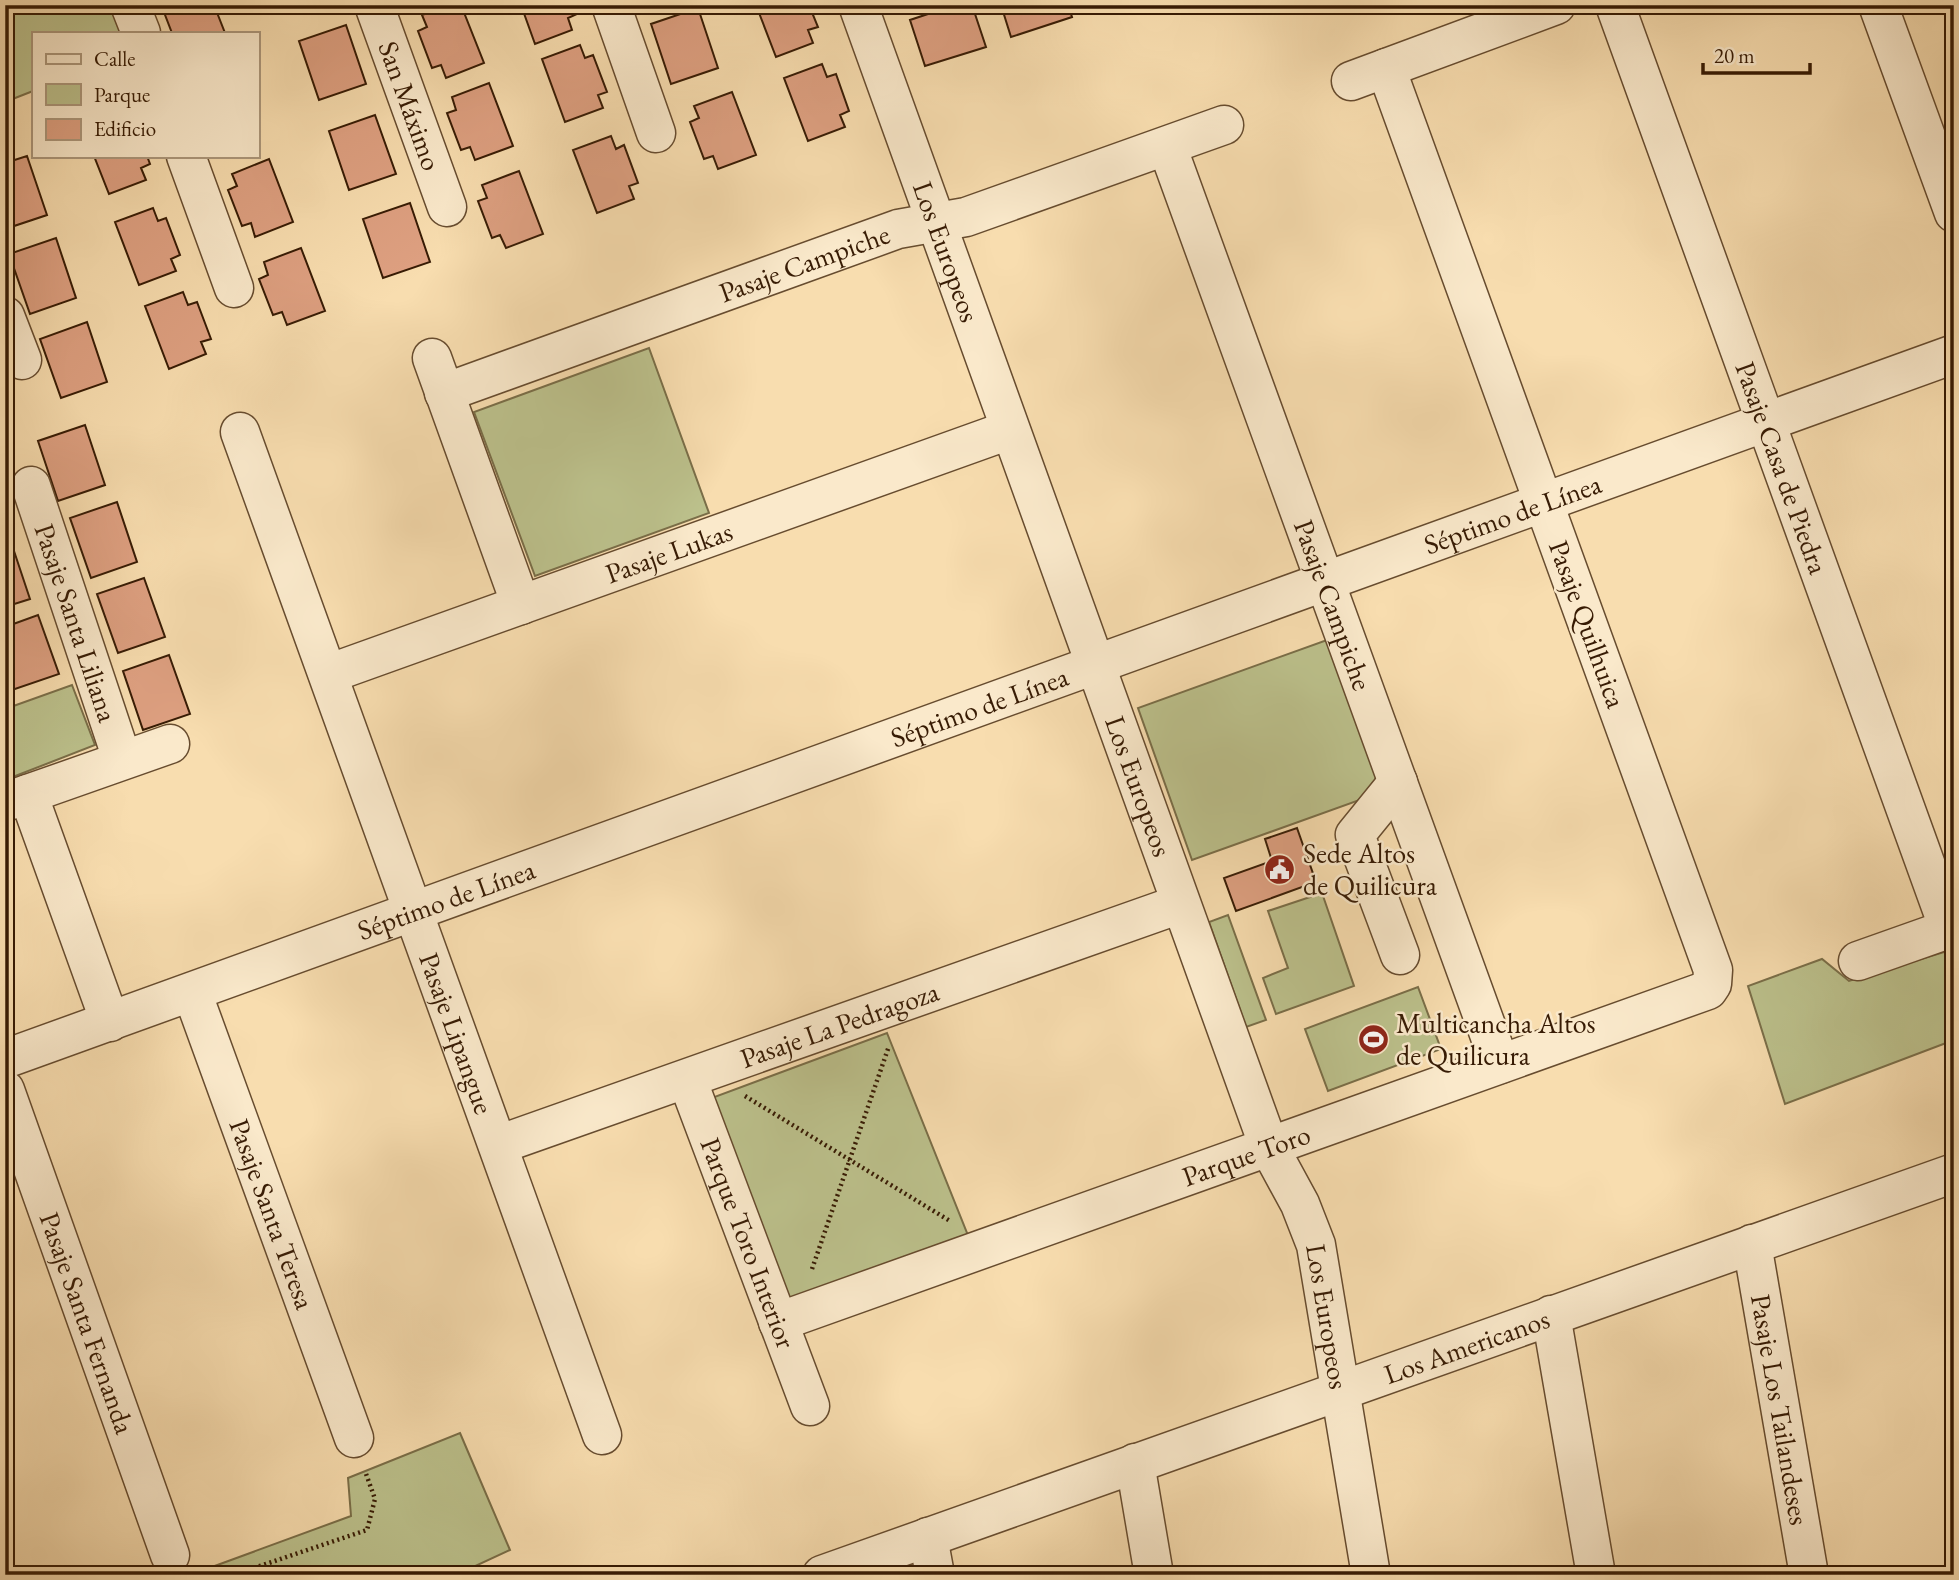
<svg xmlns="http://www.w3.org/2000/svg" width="1959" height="1580" font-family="'EB Garamond',serif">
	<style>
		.green { fill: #bcc18c; stroke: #7a6e48; stroke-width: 2 }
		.building { fill: #dea081; stroke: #371b04; stroke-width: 2 }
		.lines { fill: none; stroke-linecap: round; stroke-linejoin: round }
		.minor-casing { stroke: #674c2f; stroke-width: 41 }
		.path { stroke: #371b04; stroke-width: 4.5; stroke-dasharray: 2 3.5; stroke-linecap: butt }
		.minor { stroke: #fae9cb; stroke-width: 38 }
		.labels { text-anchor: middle; stroke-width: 5; stroke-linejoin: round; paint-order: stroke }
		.street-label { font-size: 28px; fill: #371b04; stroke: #fae9cb }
		.poi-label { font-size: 28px; fill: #371b04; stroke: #fae9cb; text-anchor: start }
	</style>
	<rect width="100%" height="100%" fill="#f8ddaf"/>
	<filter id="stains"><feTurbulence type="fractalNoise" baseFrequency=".00286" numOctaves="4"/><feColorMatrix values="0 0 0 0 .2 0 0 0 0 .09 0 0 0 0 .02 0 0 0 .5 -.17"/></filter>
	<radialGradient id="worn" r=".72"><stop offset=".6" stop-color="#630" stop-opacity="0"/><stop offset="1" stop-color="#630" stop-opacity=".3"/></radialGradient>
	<!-- green -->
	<path class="green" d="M5 5H110L121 33H33V91L5 102Z
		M649 348 709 513 535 576 474 412Z
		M1327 640 1382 792 1192 860 1138 708Z
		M72 685 95 745 5 780V709Z
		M1322 893 1354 986 1276 1014 1263 978 1288 968 1268 911Z
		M1228 915 1266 1020 1246 1027 1209 922Z
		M1954 949V1040L1785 1104 1748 986 1822 959 1849 981Z
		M1418 987 1441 1049 1328 1091 1305 1029Z
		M887 1033 969 1238 790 1300 709 1099Z
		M460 1433 510 1550 456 1575H190L351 1516 348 1478Z"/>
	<!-- building -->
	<path class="building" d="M166 5H214L225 33H172L162 7Z
		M283 5H306L286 12Z
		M448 5H461L484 63 446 78 441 65 432 68 418 31 427 27 422 15Z
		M521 5H574L577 14 568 18 572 30 535 44Z
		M756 5H809L818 27 808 30 813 43 776 57Z
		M955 5H972L986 47 925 66 910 20Z
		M1001 5H1068L1072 17 1011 37Z
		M698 8 718 68 671 84 651 24Z
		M346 25 366 84 319 100 299 41Z
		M580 45 585 58 593 55 607 92 598 95 603 108 565 122 542 59Z
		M822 64 827 77 836 74 849 111 840 115 845 127 808 141 784 78Z
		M489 83 513 146 475 160 470 147 461 150 447 113 456 110 452 97Z
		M732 92 756 155 718 169 713 156 704 159 690 122 699 118 694 106Z
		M375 115 396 174 349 190 329 131Z
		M611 136 616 149 624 145 638 183 629 186 634 199 597 213 573 150Z
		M27 156 47 215 5 229V163Z
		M94 156H147L150 164 141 168 146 180 109 194Z
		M269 159 293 222 255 237 251 223 242 226 228 190 237 186 232 174Z
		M519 171 543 234 506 248 500 235 492 238 478 201 487 198 482 185Z
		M410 203 430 262 383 278 363 219Z
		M153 208 158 221 166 218 180 255 171 259 176 271 139 285 115 222Z
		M56 238 76 298 30 314 9 254Z
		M301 248 325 311 287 325 282 312 273 315 259 279 268 275 264 262Z
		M183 292 188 305 197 302 211 339 201 342 206 354 169 369 145 306Z
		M87 322 107 382 61 398 40 339Z
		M85 425 105 485 58 501 38 441Z
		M117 502 137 562 91 578 70 518Z
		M10 539 30 599 5 607V541Z
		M144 578 165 637 118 653 97 594Z
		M38 615 59 674 12 690 5 671V627Z
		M169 655 190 714 143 730 123 671Z
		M1297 828 1316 882 1236 911 1224 878 1272 861 1265 839Z"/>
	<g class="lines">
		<defs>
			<g id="minor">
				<path d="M130 5 141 33"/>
				<path id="s1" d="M374 5 447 207"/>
				<path d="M611 5 656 133"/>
				<path id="s2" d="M858 5 1269 1147 1300 1204 1316 1245 1371 1575"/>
				<path id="s3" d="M1615 5 1949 929"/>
				<path d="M1878 5 1954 213"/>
				<path d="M1351 81 1556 5"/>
				<path id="s4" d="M1167 146 1500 1064"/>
				<path d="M186 156 234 288"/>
				<path d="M5 316 22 360"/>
				<path d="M432 358 521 605"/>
				<path id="s5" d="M444 393 898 229 966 217 1224 125"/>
				<path id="s6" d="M240 432 602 1435"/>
				<path id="s7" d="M31 486 122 759"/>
				<path id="s8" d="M328 674 1009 430"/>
				<path d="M1398 782 1355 835 1400 955"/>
				<path d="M28 794 110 1022"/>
				<path d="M5 802 170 744"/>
				<path d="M1858 961 1954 927"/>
				<path id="s9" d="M192 992 354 1438"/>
				<path id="s10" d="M5 1059 1954 354"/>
				<path id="s11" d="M687 1079 810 1406"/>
				<path id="s12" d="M5 1090 170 1555"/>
				<path id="s13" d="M498 1145 1180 904"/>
				<path id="s14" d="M1752 1244 1809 1575"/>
				<path d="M1551 1315 1596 1575"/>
				<path id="s15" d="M778 1322 1708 990 1712 984 1713 970 1386 68"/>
				<path d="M1135 1463 1154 1575"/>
				<path d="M928 1537 935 1575"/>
				<path id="s16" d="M822 1575 1954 1173"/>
			</g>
		</defs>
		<!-- minor casing -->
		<use href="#minor" class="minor-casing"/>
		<!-- path -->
		<path class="path" d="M745 1096 950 1221
			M812 1269 889 1046
			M233 1575 367 1530 375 1499 365 1471"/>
		<!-- minor -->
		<use href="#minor" class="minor"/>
	</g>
	<!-- icons -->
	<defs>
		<symbol id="civic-disc" viewBox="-11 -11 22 22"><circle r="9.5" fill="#8f2418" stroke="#fae9cb"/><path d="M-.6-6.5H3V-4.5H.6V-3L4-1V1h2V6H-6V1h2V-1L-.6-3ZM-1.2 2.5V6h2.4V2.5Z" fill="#fff"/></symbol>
		<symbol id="stadium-disc" viewBox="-11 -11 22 22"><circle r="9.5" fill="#8f2418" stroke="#fae9cb"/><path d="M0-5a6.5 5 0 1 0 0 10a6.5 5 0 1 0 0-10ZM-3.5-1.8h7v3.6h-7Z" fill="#fff"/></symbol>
	</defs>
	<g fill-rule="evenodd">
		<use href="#civic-disc" x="1262" y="852" width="35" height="35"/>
		<use href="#stadium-disc" x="1356" y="1022" width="35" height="35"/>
	</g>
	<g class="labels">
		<!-- street labels -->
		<g class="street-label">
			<text dy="10" stroke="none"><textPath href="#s1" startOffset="107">San Máximo</textPath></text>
			<text dy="10" stroke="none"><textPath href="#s2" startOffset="262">Los Europeos</textPath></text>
			<text dy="10" stroke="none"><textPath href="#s5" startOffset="383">Pasaje Campiche</textPath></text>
			<text dy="10" stroke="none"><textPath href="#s3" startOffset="492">Pasaje Casa de Piedra</textPath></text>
			<text dy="10" stroke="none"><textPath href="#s10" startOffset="1603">Séptimo de Línea</textPath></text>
			<text dy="10" stroke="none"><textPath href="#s8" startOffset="362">Pasaje Lukas</textPath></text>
			<text dy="10" stroke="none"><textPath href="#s4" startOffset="488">Pasaje Campiche</textPath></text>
			<text dy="10" stroke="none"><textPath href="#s7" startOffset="144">Pasaje Santa Liliana</textPath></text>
			<text transform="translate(1588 624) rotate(70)" y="10">Pasaje Quilhuica</text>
			<text dy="10" stroke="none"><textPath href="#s10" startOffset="1036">Séptimo de Línea</textPath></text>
			<text dy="10" stroke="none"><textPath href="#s2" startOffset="830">Los Europeos</textPath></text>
			<text dy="10" stroke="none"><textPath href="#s10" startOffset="469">Séptimo de Línea</textPath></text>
			<text dy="10" stroke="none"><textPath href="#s13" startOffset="362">Pasaje La Pedragoza</textPath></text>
			<text dy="10" stroke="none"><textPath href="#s6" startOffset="639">Pasaje Lipangue</textPath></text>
			<text dy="10" stroke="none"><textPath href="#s15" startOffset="497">Parque Toro</textPath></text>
			<text dy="10" stroke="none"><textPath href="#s9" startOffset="236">Pasaje Santa Teresa</textPath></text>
			<text dy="10" stroke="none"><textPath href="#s11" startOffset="175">Parque Toro Interior</textPath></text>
			<text dy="10" stroke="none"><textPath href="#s2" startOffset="1395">Los Europeos</textPath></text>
			<text dy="10" stroke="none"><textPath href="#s12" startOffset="247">Pasaje Santa Fernanda</textPath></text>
			<text dy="10" stroke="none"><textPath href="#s16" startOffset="684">Los Americanos</textPath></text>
			<text dy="10" stroke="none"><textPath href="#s14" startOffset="168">Pasaje Los Tailandeses</textPath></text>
		</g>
		<!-- poi labels -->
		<g class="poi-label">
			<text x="1303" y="863">Sede Altos<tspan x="1303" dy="32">de Quilicura</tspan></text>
			<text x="1396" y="1033">Multicancha Altos<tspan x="1396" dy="32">de Quilicura</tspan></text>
		</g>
	</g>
	<!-- margin -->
	<rect width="1959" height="1580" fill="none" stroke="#f8ddaf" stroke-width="28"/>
	<rect x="7" y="7" width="1945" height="1566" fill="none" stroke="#371b04" stroke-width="3.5"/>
	<rect x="14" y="14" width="1931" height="1552" fill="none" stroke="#371b04" stroke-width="2"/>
	<!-- legend -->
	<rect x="32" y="32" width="228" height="126" fill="#fae9cb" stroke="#ac977b" stroke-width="2"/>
	<rect x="46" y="54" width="35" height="10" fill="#fae9cb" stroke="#ac977b" stroke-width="2"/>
	<text x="94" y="66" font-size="21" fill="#371b04">Calle</text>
	<rect x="46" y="84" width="35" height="21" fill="#bcc18c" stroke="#ac977b" stroke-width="2"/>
	<text x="94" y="102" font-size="21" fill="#371b04">Parque</text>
	<rect x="46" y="119" width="35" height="21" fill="#dea081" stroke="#ac977b" stroke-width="2"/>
	<text x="94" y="136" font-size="21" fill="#371b04">Edificio</text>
	<!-- scale -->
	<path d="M1703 63v10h107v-10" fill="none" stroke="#371b04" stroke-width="3.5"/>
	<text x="1714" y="63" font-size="21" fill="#371b04" stroke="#fae9cb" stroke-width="5" paint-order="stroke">20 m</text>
	<rect width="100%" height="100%" filter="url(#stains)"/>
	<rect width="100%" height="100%" fill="url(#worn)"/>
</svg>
